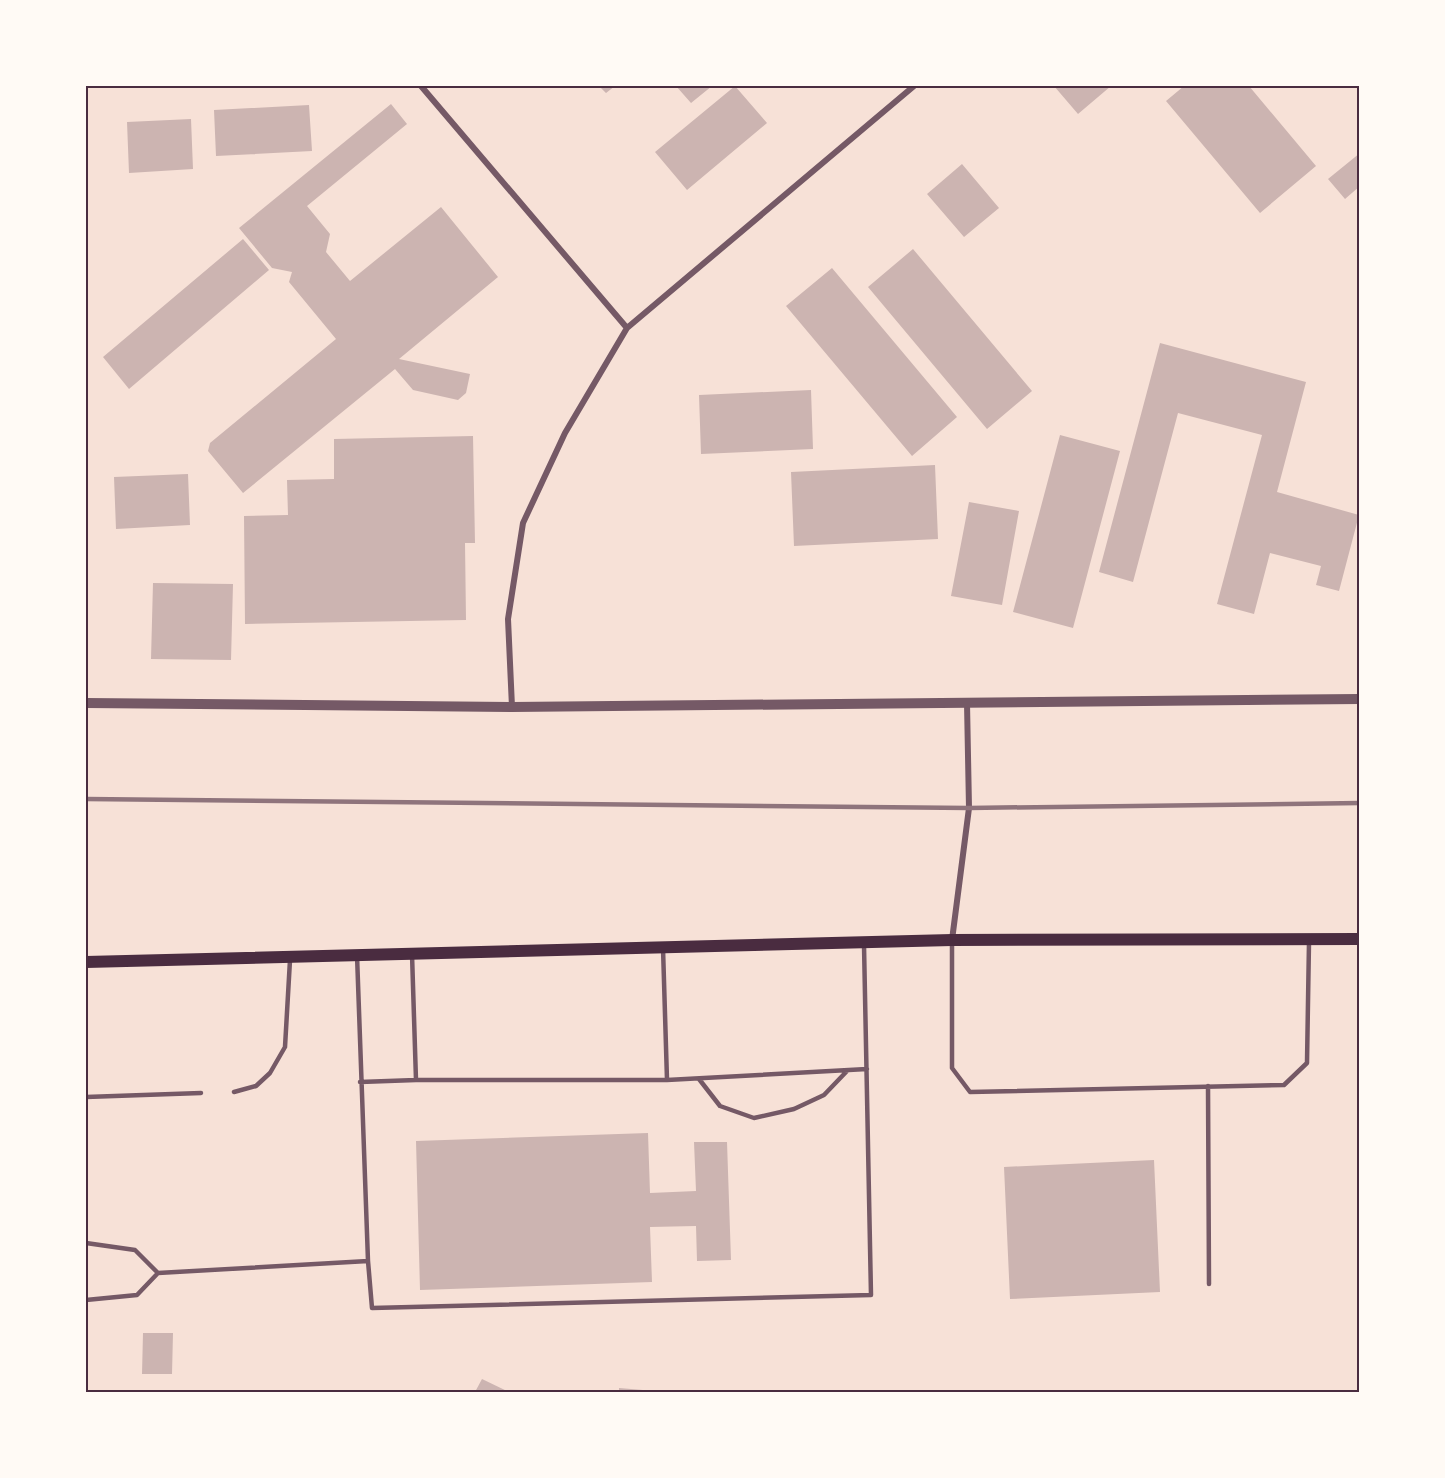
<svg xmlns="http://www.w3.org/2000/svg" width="1445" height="1478" font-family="'Nunito Sans',sans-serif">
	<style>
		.building { fill: #ccb4b1 }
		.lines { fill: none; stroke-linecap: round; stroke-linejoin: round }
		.service { stroke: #755966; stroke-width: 4.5 }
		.minor { stroke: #755966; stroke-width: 6 }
		.tertiary { stroke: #755966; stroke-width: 10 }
		.secondary { stroke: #4a2c40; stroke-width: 12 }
		.rail { stroke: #8f747c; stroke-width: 4.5 }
		.neatline { fill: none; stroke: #4a2c40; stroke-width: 2 }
	</style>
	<rect width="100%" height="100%" fill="#f7e1d7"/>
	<!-- building -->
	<path class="building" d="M599 86H615L606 93Z
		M676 86H712L691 103Z
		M735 86 767 123 687 190 655 152Z
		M1054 86H1111L1078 114Z
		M1184 86H1249L1316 166 1260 213 1166 101Z
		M391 104 407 124 307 206 330 234 326 252 350 281 441 207 498 277 399 359 470 374 466 393 458 400 413 390 395 369 243 493 208 451 210 443 336 339 289 282 292 272 272 268 239 228Z
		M309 105 312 151 216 156 214 110Z
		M191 119 193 169 129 173 127 122Z
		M1360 153V186L1345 199 1328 179Z
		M962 164 999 208 964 237 927 194Z
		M243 239 269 270 129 389 103 357Z
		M913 249 1032 391 987 429 868 287Z
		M832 268 957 417 912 456 786 306Z
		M1160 343 1306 382 1277 492 1359 515 1339 591 1316 585 1321 566 1270 553 1254 614 1217 604 1262 435 1178 413 1133 582 1099 572Z
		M811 390 813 449 701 454 699 395Z
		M1060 435 1120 451 1073 628 1013 612Z
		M473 436 475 543H465L466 620 245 624 244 516 288 515 287 480 334 479V439Z
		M935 465 938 539 794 546 791 472Z
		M188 474 190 525 116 529 114 477Z
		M969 502 1019 511 1002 605 951 596Z
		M153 583 233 584 231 660 151 659Z
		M648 1133 650 1193 696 1191 694 1142H727L731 1260 697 1261 696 1226 650 1227 652 1282 420 1290 416 1141Z
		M1154 1160 1160 1292 1010 1299 1004 1167Z
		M143 1333H173L172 1374H142Z
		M482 1379 509 1392H475Z
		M619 1388 655 1391V1392H619Z"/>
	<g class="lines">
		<!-- service -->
		<path class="service" d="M952 941V1068L970 1092 1284 1085 1307 1063 1309 942
			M663 948 667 1080
			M412 954 416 1080
			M357 955 368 1261
			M699 1079 720 1106 754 1118 794 1109 824 1095 847 1071
			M360 1082 416 1080H667L867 1069
			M1208 1086 1209 1284
			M234 1092 256 1086 270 1073 285 1047 290 960
			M86 1097 201 1093
			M86 1243 135 1250 158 1273
			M86 1300 137 1295 158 1273 368 1261 372 1308 871 1295 864 945"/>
		<!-- minor -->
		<path class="minor" d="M421 86 627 328
			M512 707 508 619 523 523 565 433 627 328 914 86
			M952 940 969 808 967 703"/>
		<!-- tertiary -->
		<path class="tertiary" d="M86 703 512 707 1360 699"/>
		<!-- secondary -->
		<path class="secondary" d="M86 962 952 940 1360 939"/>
		<!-- rail -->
		<path class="rail" d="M86 799 969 808 1360 803"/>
	</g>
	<!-- border -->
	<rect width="1445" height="1478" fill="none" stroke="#fffaf5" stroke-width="174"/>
	<rect x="87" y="87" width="1271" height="1304" class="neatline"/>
</svg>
